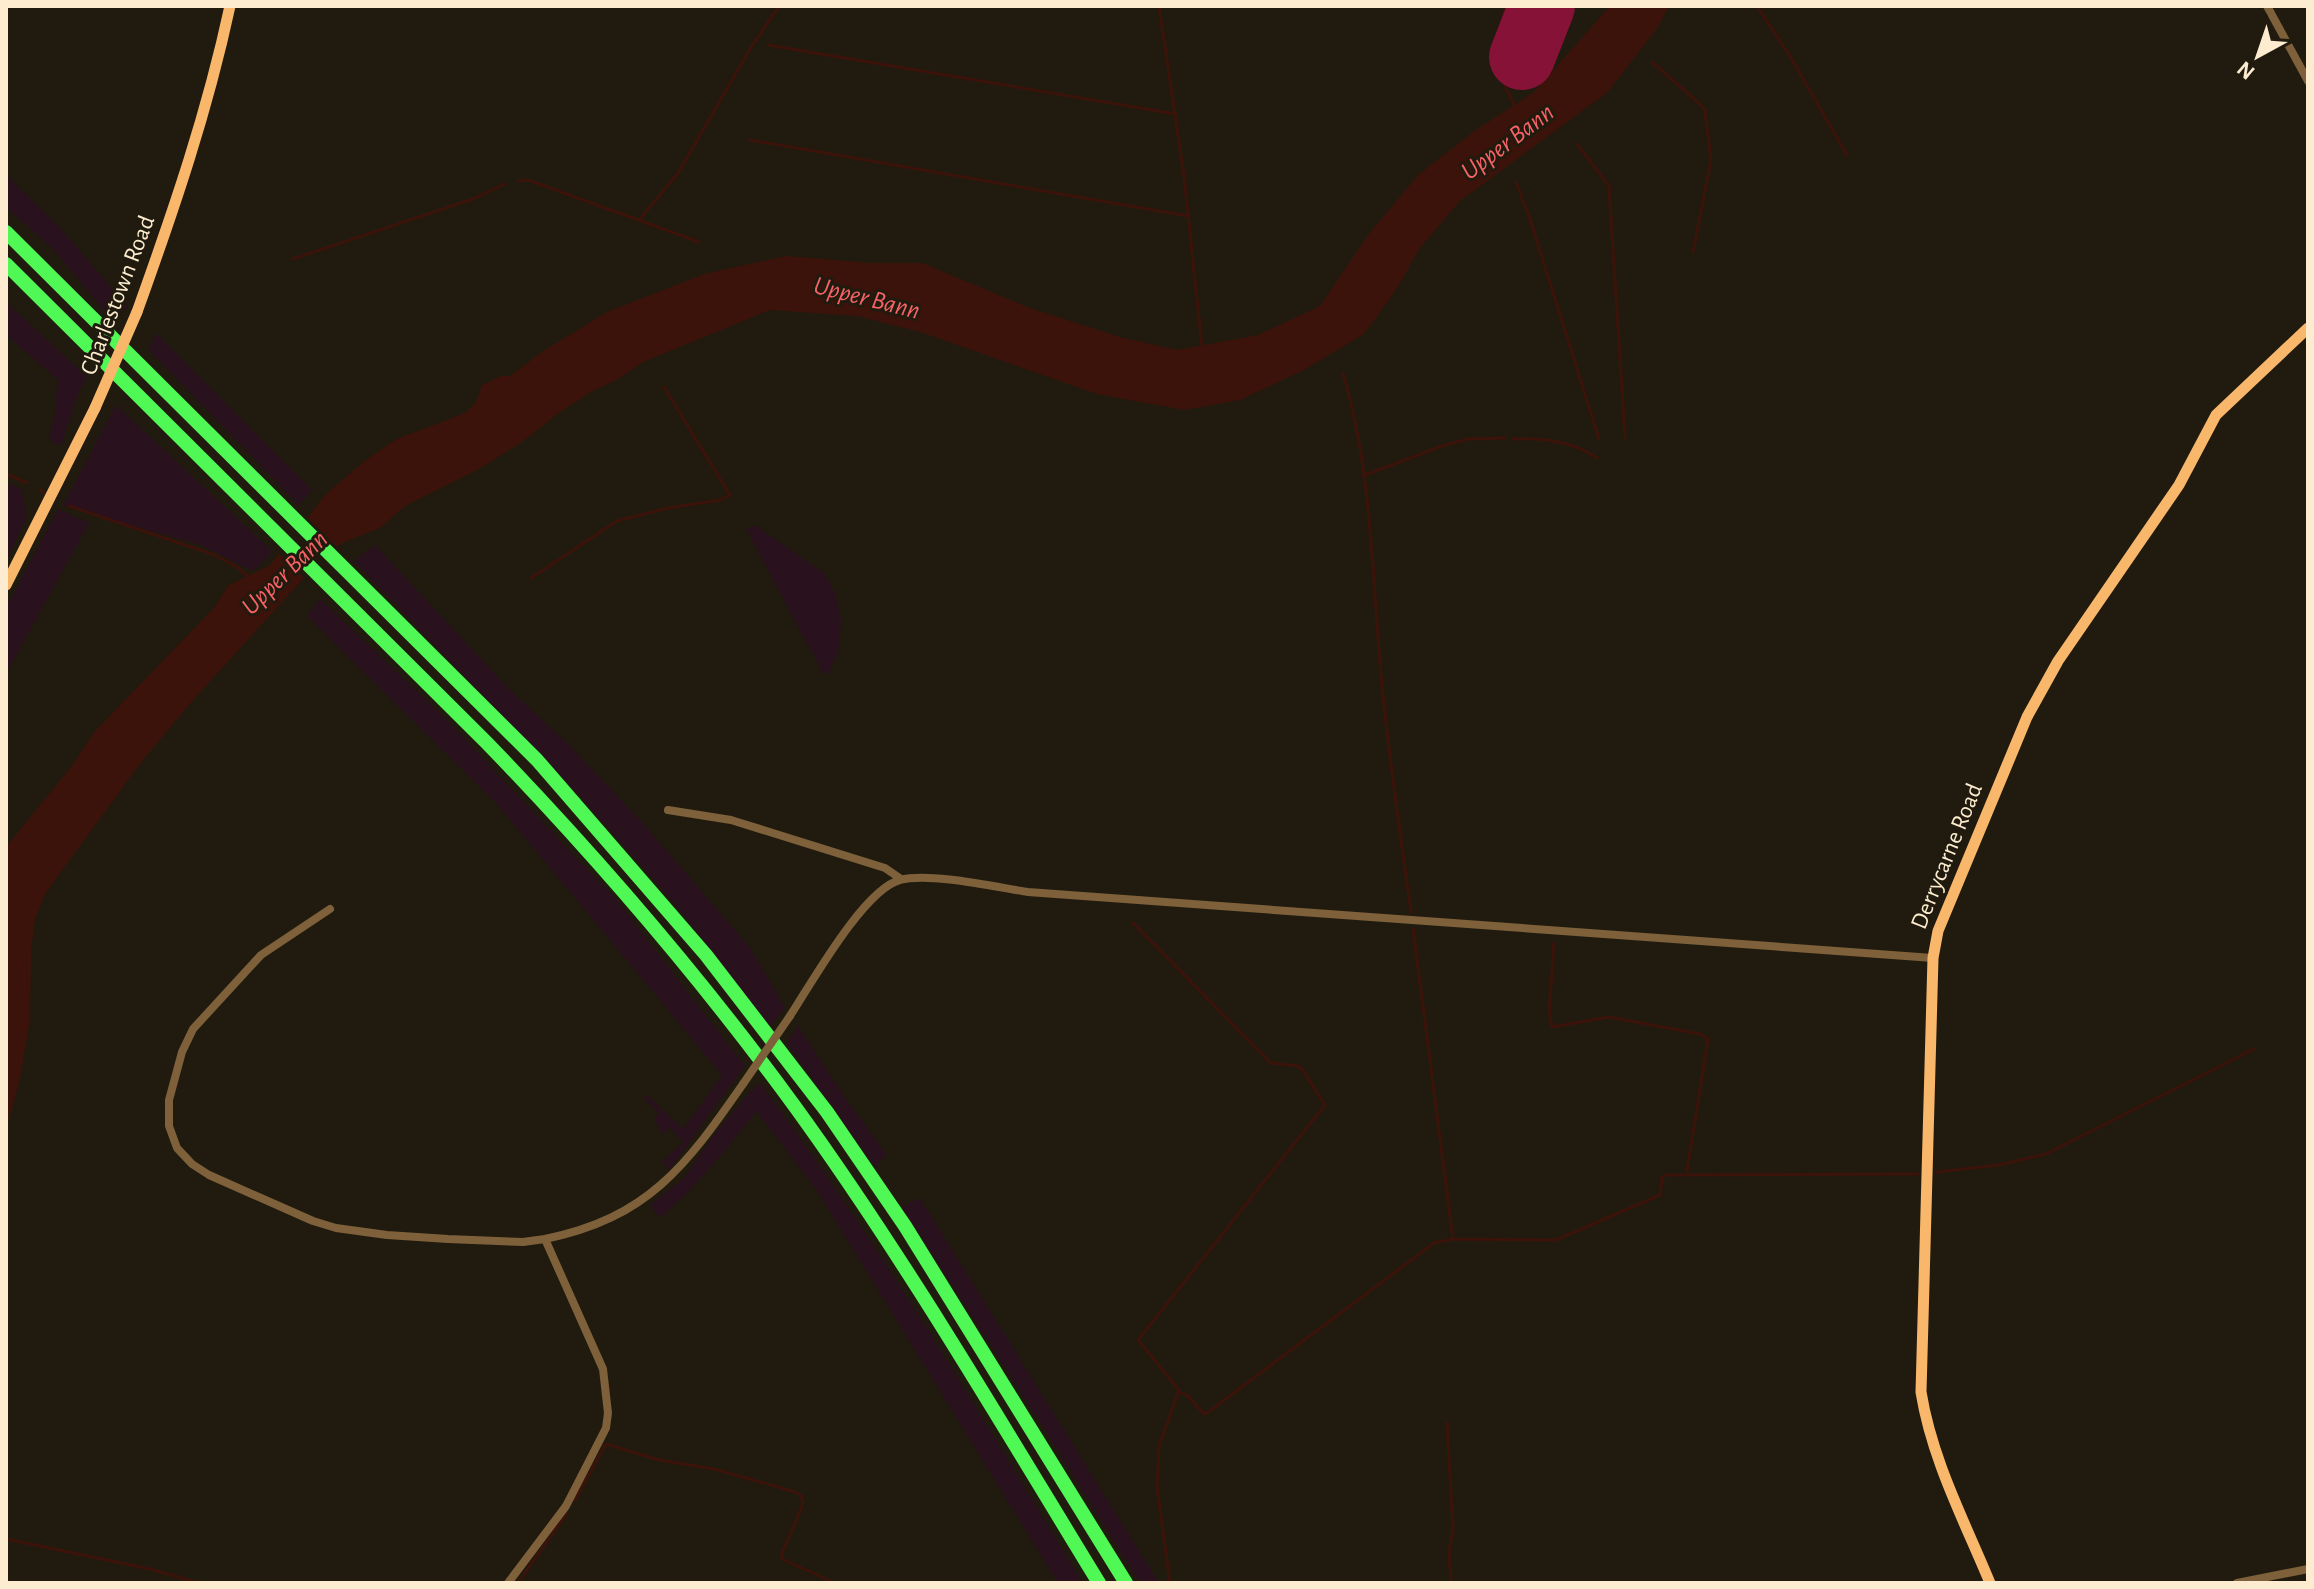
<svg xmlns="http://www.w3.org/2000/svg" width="2314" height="1589" font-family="'Alegreya Sans',sans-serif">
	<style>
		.green { fill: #2a111e }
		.water { fill: #3c130b }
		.pier { fill: #201b0e }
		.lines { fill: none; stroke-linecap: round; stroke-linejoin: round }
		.stream { stroke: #3c130b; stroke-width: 3 }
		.runway { stroke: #871238; stroke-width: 66 }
		.street { stroke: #7e603b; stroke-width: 8 }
		.secondary { stroke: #f9b76b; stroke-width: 11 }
		.highway { stroke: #50f855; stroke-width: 14 }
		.street-bridge { stroke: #7e603b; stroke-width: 8 }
		.secondary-bridge { stroke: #f9b76b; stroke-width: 11 }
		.labels { text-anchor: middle; stroke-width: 6; stroke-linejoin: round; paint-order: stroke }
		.street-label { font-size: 24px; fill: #fdeccf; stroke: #201b0e }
		.water-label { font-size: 26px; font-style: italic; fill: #f86266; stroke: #201b0e }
	</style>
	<rect width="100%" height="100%" fill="#201b0e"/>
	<!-- green -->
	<path class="green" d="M6 175 61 229 128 307 113 321 54 250 6 207Z
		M6 302 87 377 78 394 61 446 49 440 56 408 57 379 6 335Z
		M156 333 312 490 299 505 149 350Z
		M116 405 273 552 253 571 201 545 63 506Z
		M6 483 22 489 26 519 6 561Z
		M58 509 89 523 6 674V608Z
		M755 525 825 574 836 596 841 622 838 652 828 674 823 673 746 529Z
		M375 545 508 688 567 743 641 821 751 949 785 1008 770 1027 676 905 580 796 354 561Z
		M320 599 446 719 618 902 745 1066 669 1170 662 1161 684 1142 670 1128 662 1134 654 1119 659 1113 644 1099 646 1094 683 1129 722 1075 497 804 307 616Z
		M798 1026 844 1096 886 1154 876 1168 787 1043Z
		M760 1083C879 1242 980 1414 1083 1583H1058L816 1189 756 1111C727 1149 697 1186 660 1218L650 1205 684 1178 713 1136 747 1095Z
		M920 1198 1159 1583H1140L1047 1433 902 1207Z"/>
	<!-- water -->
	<path class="water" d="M1610 6H1669L1658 27 1608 92 1460 201 1419 249 1398 287 1364 334 1304 370 1240 400 1184 410 1097 394 920 332 857 316 770 310 643 362 620 378 591 392 560 412 522 442 481 468 405 506 380 528 342 543 302 580 193 700 139 765 45 894 35 919 31 952 30 1020 19 1083 6 1130V847L71 767 95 731 213 609 229 585 270 565 327 493 367 459 397 439 465 413 476 402 482 385 501 376H510L540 353 607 312 704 274 786 256 872 263H922L1030 308 1120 337 1177 350 1258 335 1320 306 1368 235 1418 175 1477 129 1533 93Z"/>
	<!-- pier -->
	<path class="pier" d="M304 514 340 550 307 581 276 550Z"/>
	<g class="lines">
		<!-- stream -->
		<path class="stream" d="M1159 6 1184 176 1202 347
			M1506 6C1491 58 1492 61 1516 108
			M1757 6 1791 58 1847 155
			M768 45 1176 114
			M1652 62 1701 105 1705 111 1711 160 1693 252
			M750 140 1188 216
			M1577 144 1609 186 1625 438
			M518 181 528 180 699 242
			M1516 182 1530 219 1599 439
			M639 220 678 173 750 49 779 6
			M293 259 473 199 505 184
			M1343 374C1371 467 1372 568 1380 664 1387 747 1400 830 1411 912
			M1513 439C1543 438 1572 441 1597 458
			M6 474 27 483
			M1363 476 1439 447 1468 439 1505 438
			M40 490 43 492
			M69 506 215 555 237 567 250 578
			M531 578 617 521 668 508 720 500 730 495 664 387
			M1133 923 1271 1063 1298 1066 1302 1069 1325 1105 1138 1340 1179 1390 1159 1446 1157 1487 1170 1583
			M1413 929 1453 1239
			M1554 943 1549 1012 1552 1027 1609 1017 1700 1034 1708 1039 1687 1171
			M1937 1172 1999 1165 2046 1154 2254 1049
			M1179 1392 1188 1396 1204 1414 1207 1413 1434 1243 1453 1239 1556 1240 1660 1195 1662 1177 1666 1175 1918 1174
			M1447 1423 1453 1528 1449 1552 1451 1583
			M575 1500 606 1444 659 1460 714 1469 792 1491 801 1495 803 1504 782 1553V1559L835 1583
			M6 1539 150 1569 199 1583
			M518 1583 567 1513"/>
		<!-- runway -->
		<path class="runway" d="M1522 57 1542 6"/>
		<!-- street -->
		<path class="street" d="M2267 6 2308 81
			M668 810 731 820 885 868 901 879
			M330 909 261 955 193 1029 182 1052 169 1100V1126L177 1148 192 1164 209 1175 313 1221 336 1228 387 1235 448 1239 523 1242 545 1239
			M790 1016C811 984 864 889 900 880 929 872 996 887 1028 892L1933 958
			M508 1583 566 1506 606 1428 608 1413 603 1369 545 1239C648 1218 686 1166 743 1084
			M2237 1583 2308 1569"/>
		<!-- secondary -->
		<path class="secondary" d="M137 312C174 209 207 113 230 6
			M6 585 95 408
			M1990 1583C1964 1520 1932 1460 1921 1392L1933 958 1938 931 2027 717 2058 661 2179 485 2216 415 2308 328"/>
		<!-- highway -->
		<path class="highway" d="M6 232 537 760 706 955 827 1112 905 1226 1126 1583
			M6 264 487 743C598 858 702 979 796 1108 906 1260 1001 1423 1099 1583"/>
		<!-- street-bridge -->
		<path class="street-bridge" d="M743 1084 790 1016"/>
		<!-- secondary-bridge -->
		<path class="secondary-bridge" d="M95 408 137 312"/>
	</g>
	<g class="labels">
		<!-- street labels -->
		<g class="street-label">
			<text transform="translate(117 295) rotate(-69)" y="8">Charlestown Road</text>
			<text transform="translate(1946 856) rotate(-68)" y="8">Derrycarne Road</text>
		</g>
		<!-- water labels -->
		<g class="water-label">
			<text transform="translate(1507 141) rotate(-37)" y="9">Upper Bann</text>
			<text transform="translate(867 297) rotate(14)" y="9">Upper Bann</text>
			<text transform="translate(284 572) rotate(-44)" y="9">Upper Bann</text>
		</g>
	</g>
	<!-- border -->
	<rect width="2314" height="1589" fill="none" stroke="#fdeccf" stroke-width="16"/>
	<!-- north arrow -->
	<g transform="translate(2258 56) rotate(220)" stroke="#201b0e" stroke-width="6" paint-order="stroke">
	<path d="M0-6L14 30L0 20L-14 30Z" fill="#fdeccf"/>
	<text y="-12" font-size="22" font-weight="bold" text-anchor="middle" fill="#fdeccf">N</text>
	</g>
</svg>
